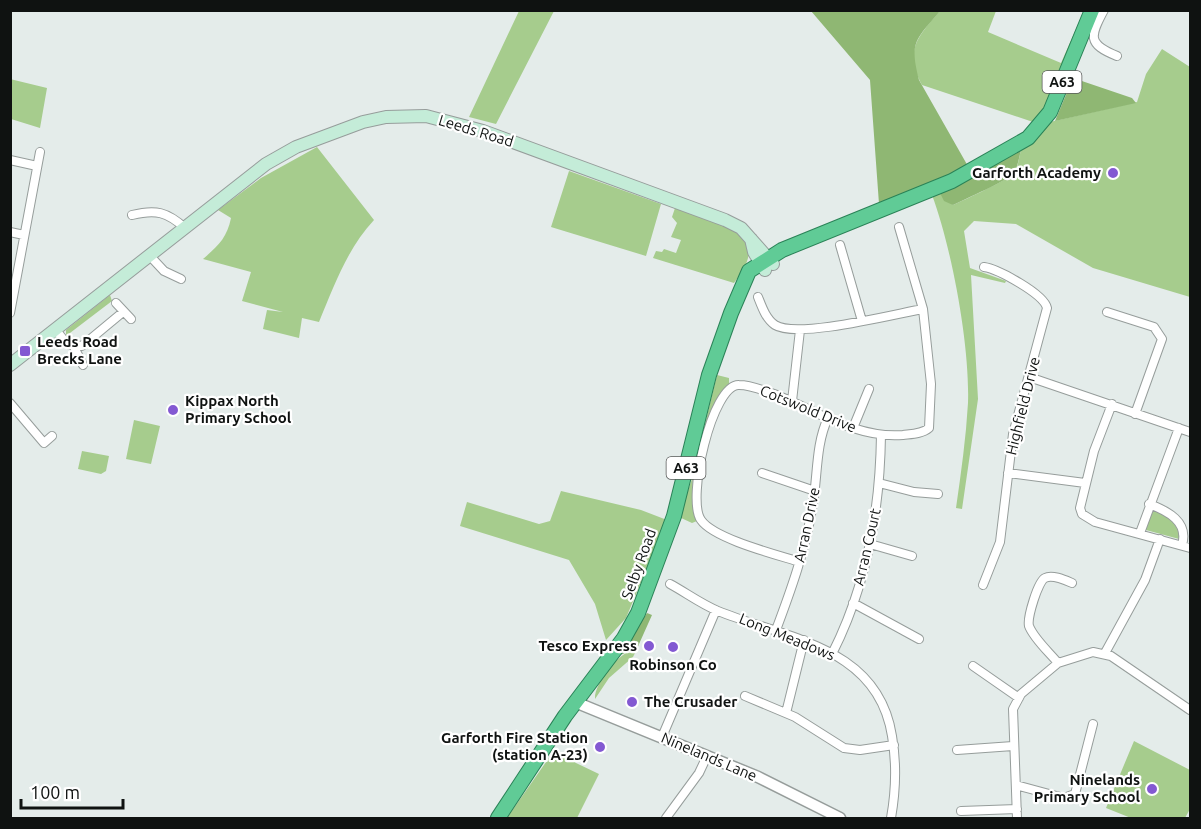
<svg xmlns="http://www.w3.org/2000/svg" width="1201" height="829" font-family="Ubuntu,sans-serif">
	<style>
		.green { fill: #a6cc8d }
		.forest { fill: #8fb773 }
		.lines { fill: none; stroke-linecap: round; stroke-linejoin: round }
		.minor-casing { stroke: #969d9b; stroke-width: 10 }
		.tertiary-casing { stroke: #969d9b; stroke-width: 13 }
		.secondary-casing { stroke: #969d9b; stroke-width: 14 }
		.trunk-casing { stroke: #2a8257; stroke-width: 16 }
		.minor { stroke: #fff; stroke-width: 8 }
		.tertiary { stroke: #fff; stroke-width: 10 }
		.secondary { stroke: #c4ecd8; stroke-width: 12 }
		.trunk { stroke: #60cb96; stroke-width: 14 }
		.poi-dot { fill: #8359d2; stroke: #fff; stroke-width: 2 }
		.labels { text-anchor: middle; stroke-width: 4.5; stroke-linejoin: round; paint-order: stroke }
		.shield { fill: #fff; stroke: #575958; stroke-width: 1.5 }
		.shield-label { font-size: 14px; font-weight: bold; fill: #0f1211 }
		.street-label { font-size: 15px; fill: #0f1211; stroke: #fff }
		.poi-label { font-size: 15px; font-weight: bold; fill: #0f1211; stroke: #fff; text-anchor: end }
	</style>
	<rect width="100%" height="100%" fill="#e4ecea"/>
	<!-- green -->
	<path class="green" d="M519 11H554L496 124 469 117Z
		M940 11H996L988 32 1061 63 1079 22 1056 88 1036 123 922 85C903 51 919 35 940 11Z
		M1162 49 1190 67V297L1093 268 1016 224 974 221 964 231 970 268 1006 281 1005 283 971 275 978 399 962 509 956 508C961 473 966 438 968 403 970 346 952 249 932 195L940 193 953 205C964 200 1008 180 1014 173 1018 168 1019 157 1021 150L1029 146 1050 122 1137 102 1146 74Z
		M10 79 47 88 40 128 11 119Z
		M317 147 374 220C347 249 334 286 319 322L302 318 299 338 263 329 267 310 283 312 242 301 251 272 203 259C218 246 227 238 231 218L218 210 261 178Z
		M569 171 661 204 646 256 551 227Z
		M675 208C696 215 756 227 748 258 746 267 739 276 734 283L653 258 656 251 662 252 664 249 676 253 681 240 671 237 677 223 672 217Z
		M110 295 112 301 66 336V330Z
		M717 375 729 378V384L702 436Z
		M134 420 160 426 151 464 126 459Z
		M82 451 109 456 106 471 101 474 78 469Z
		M693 476 692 500 697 521 692 523 679 517Z
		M561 491 641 510 667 520 626 618 606 640 595 604 569 560 460 526 467 502 539 524 550 521Z
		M1155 509 1173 521 1181 536 1179 539 1146 530 1145 525 1150 511Z
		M630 651 635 653 633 657 609 678 595 699C594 684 617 656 630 651Z
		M1134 741 1190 770V809L1185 818H1131L1106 808Z
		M553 752 599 774 577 818H507Z"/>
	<!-- forest -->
	<path class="forest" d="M811 11H940C916 40 909 41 919 80L969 168 879 204 870 80Z
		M1073 78 1132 98 1136 103 1055 121Z
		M1021 150C1019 157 1018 166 1014 173 1011 179 963 200 953 205L944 201 940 193Z
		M647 613 652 615 635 653 630 651 620 655Z"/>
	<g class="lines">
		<defs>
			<path id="minor" d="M1104 10C1090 36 1087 44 1117 56
				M10 160 37 166
				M132 215C156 209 167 212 185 228
				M10 232 24 235
				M840 245 862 321
				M150 256 164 271 181 279
				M758 297C762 307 766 319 775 325 797 339 895 314 923 309
				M116 303 131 319
				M1107 312 1154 327 1162 339 1135 414
				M10 313 40 152
				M56 330 67 344 82 346 123 312
				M74 347 83 365
				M1029 377 1190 432
				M792 401 800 330
				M10 403 44 443 52 436
				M1112 404 1094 451 1080 508 1082 514 1095 522 1190 548
				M853 428 869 389
				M762 473 815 491
				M1008 473 1085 483
				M879 483 914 492 938 494
				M1149 504C1168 511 1189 522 1182 545
				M1140 533 1179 428
				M870 544 912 556
				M800 562C778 555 714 539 701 520 686 499 712 384 739 385 751 385 763 390 774 394 815 410 857 439 903 435 911 434 922 434 929 428L931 384 923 309 899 227
				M670 584C685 592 701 604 718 611 787 639 878 646 892 736 897 765 896 790 891 818
				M983 585 1000 542 1013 434 1047 308C1044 294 998 269 984 267
				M853 603 919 639
				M776 630C791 590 805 551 812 509 818 479 815 445 828 418
				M1105 653 1145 580 1160 539
				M832 654C867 585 880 511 881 435
				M1058 663C1050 653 1034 639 1029 626 1027 618 1038 581 1045 578 1052 574 1065 580 1072 583
				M973 666 1019 698
				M745 696 795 717 844 748 860 750 894 745
				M786 713 804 640
				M662 737 716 610
				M957 750 1013 746
				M1016 785 1064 798 1075 794 1093 724
				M961 811 1017 809
				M666 818 699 773 707 756
				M1017 818 1013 709 1021 694 1058 663 1093 652 1111 656 1190 710"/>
			<path id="tertiary" d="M575 702 758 777 840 818"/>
			<path id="secondary" d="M751 239 754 252 765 270
				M10 365 266 164 296 147 363 122 386 117 426 116 483 131 725 220 741 228 773 264"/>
			<path id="trunk" d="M498 818 565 716 624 638 638 613 674 516 709 375 731 313 749 271 782 250 952 181 1028 138 1050 112 1092 10"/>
		</defs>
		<!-- minor casing -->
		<use href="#minor" class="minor-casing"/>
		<!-- tertiary casing -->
		<use href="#tertiary" class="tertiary-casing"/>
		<!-- secondary casing -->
		<use href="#secondary" class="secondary-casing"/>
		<!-- trunk casing -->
		<use href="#trunk" class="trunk-casing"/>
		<!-- minor -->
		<use href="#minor" class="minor"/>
		<!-- tertiary -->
		<use href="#tertiary" class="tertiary"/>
		<!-- secondary -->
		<use href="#secondary" class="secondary"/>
		<!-- trunk -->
		<use href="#trunk" class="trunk"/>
	</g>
	<!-- markers -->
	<g class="poi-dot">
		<circle cx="1113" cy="173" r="6"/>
		<rect x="19" y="345" width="12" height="12" rx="3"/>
		<circle cx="173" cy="410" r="6"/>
		<circle cx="649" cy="646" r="6"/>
		<circle cx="673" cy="647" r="6"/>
		<circle cx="632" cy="702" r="6"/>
		<circle cx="600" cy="747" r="6"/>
		<circle cx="1152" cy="789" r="6"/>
	</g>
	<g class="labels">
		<!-- shield labels -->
		<g class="shield">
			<rect x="1042.5" y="71" width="39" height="22" rx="4.5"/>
			<rect x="666.5" y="457" width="39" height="22" rx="4.5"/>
		</g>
		<g class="shield-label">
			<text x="1062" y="87">A63</text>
			<text x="686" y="473">A63</text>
		</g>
		<!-- street labels -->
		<g class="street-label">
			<text transform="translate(476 131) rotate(17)" y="5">Leeds Road</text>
			<text transform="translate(1023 406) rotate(-76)" y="5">Highfield Drive</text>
			<text transform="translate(808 409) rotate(22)" y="5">Cotswold Drive</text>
			<text transform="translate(807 525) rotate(-78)" y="5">Arran Drive</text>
			<text transform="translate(867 547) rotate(-77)" y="5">Arran Court</text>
			<text transform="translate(639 564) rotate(-70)" y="5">Selby Road</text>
			<text transform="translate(787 637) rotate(22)" y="5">Long Meadows</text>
			<text transform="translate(709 757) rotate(23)" y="5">Ninelands Lane</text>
		</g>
		<!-- poi labels -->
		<g class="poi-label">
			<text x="1101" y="178">Garforth Academy</text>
			<text x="37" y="347" text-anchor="start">Leeds Road<tspan x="37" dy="17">Brecks Lane</tspan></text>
			<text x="185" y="406" text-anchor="start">Kippax North<tspan x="185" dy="17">Primary School</tspan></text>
			<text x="637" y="651">Tesco Express</text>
			<text x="673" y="670" text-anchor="middle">Robinson Co</text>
			<text x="644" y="707" text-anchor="start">The Crusader</text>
			<text x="588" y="743">Garforth Fire Station<tspan x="588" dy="17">(station A-23)</tspan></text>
			<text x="1140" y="785">Ninelands<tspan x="1140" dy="17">Primary School</tspan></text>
		</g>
	</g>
	<!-- border -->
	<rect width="1201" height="829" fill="none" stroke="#0f1211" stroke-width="24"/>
	<!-- scale -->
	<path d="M21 799v9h102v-9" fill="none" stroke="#0f1211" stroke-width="3"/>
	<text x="30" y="799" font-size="18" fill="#0f1211" stroke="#ffffff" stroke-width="4.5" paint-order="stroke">100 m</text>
</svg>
